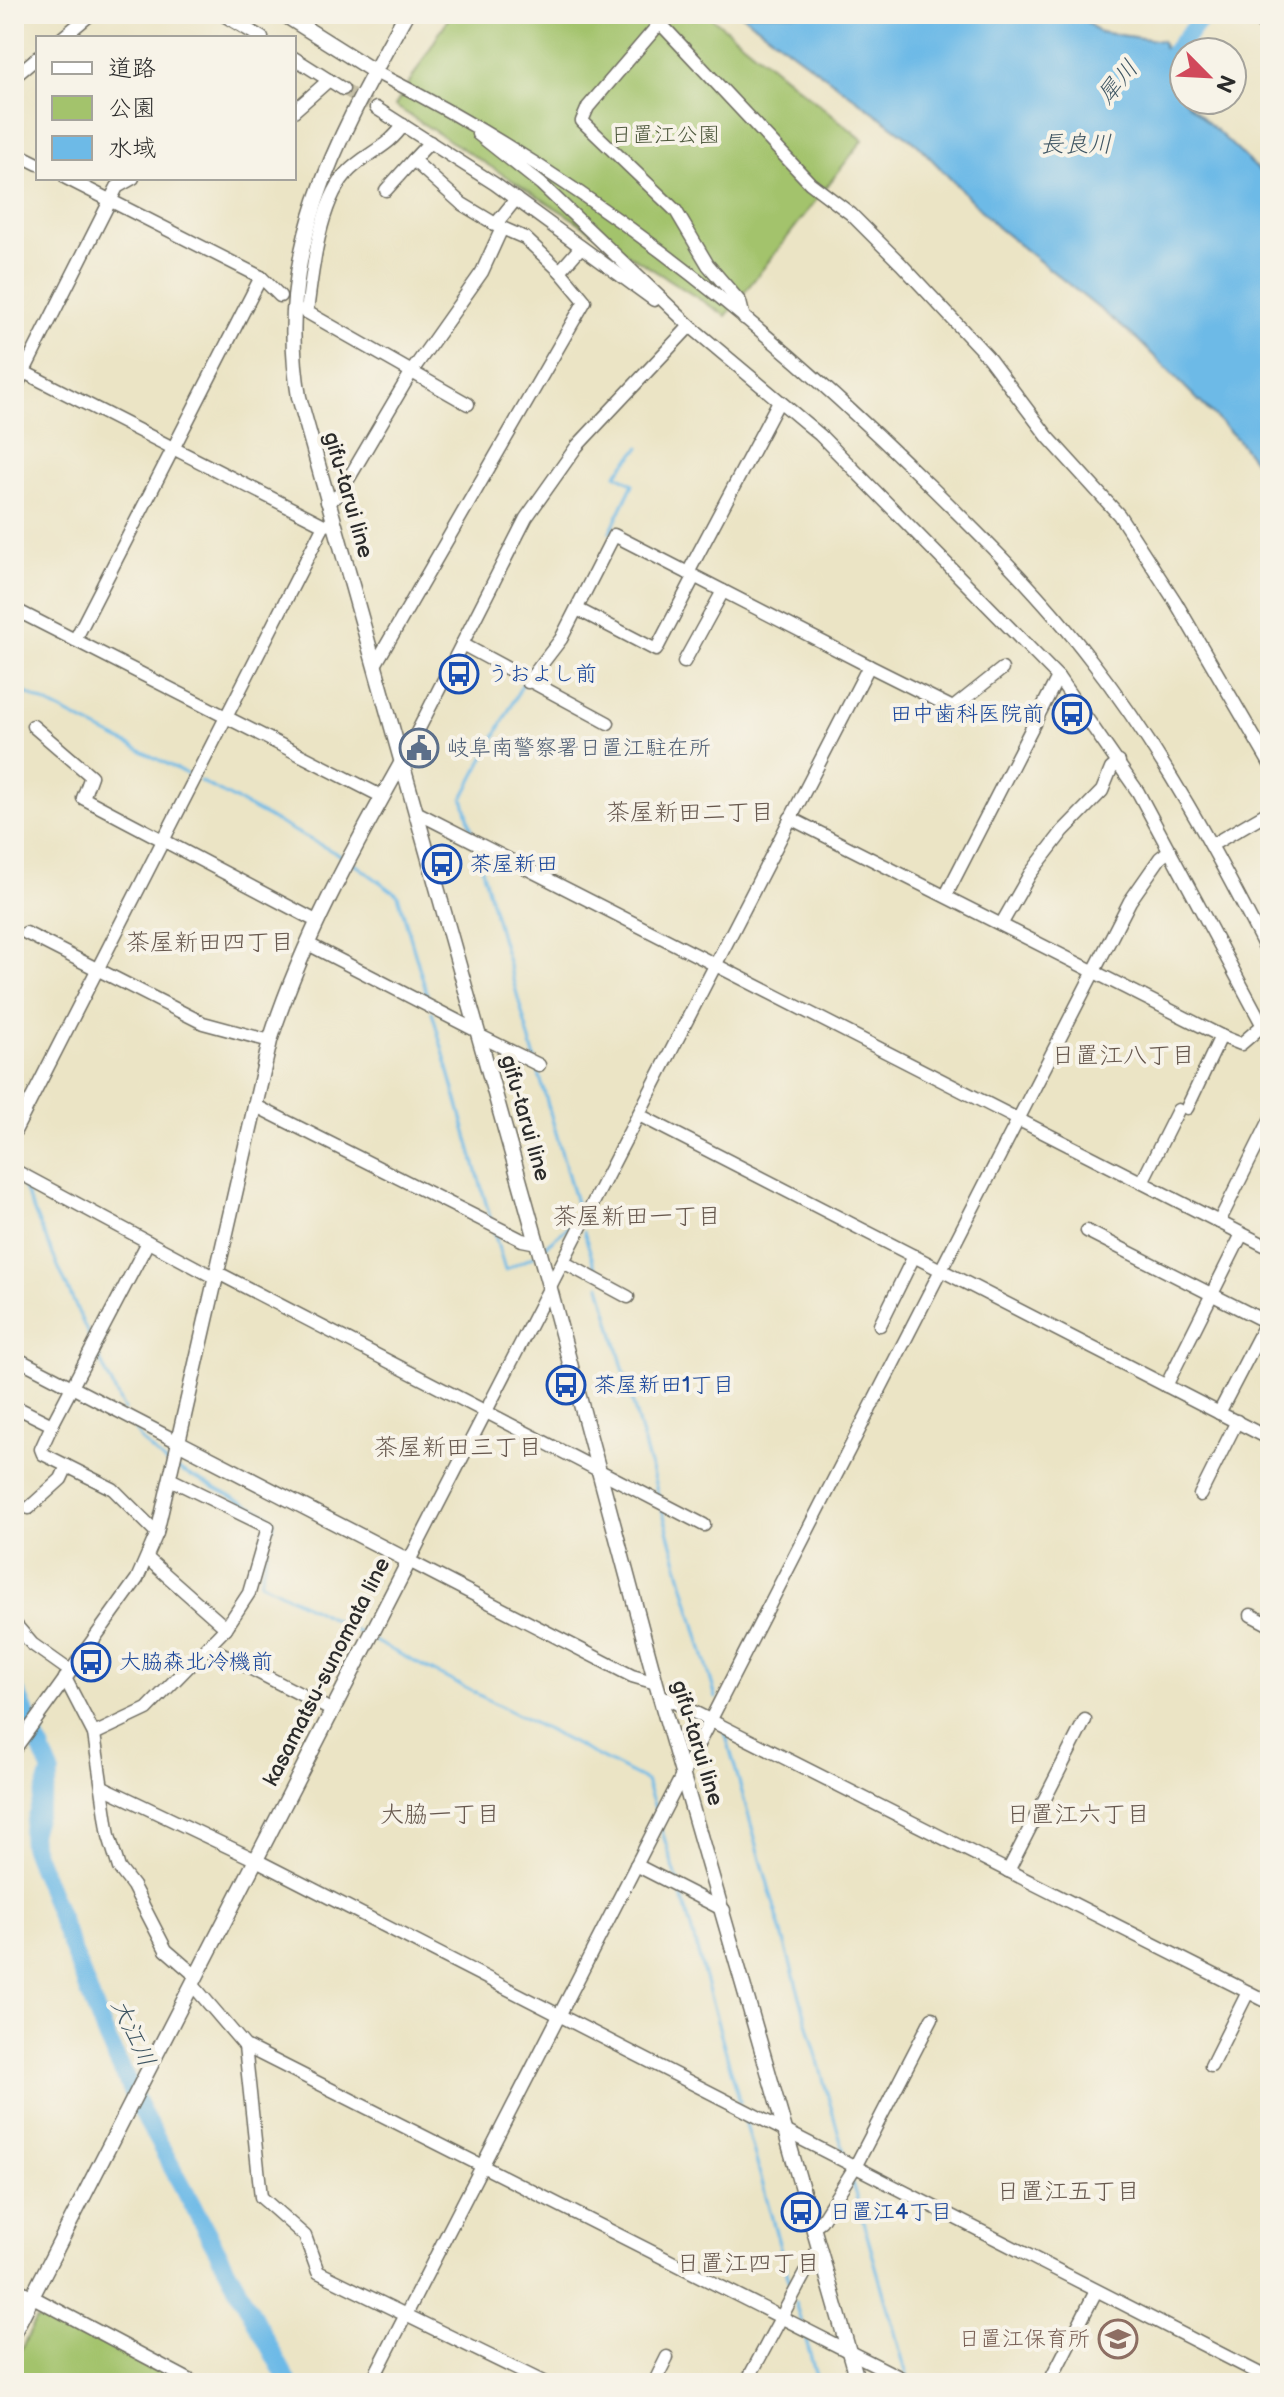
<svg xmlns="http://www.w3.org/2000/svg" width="1284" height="2397" viewBox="0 0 1284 2397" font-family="'Balsamiq Sans','Klee One',sans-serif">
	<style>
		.green { fill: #a3c36c; stroke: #67774c; stroke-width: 2 }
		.water { fill: #6dbae7; stroke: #4c7289; stroke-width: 2 }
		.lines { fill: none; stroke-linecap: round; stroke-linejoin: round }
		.stream { stroke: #6dbae7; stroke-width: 3 }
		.river { stroke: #6dbae7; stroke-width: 18 }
		.minor-tunnel { stroke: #c5bfa6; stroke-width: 12; stroke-dasharray: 12 6; stroke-linecap: butt }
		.minor-casing { stroke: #6e6c61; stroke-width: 15 }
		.major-casing { stroke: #6e6c61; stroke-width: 17 }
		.minor { stroke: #fff; stroke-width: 12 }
		.major { stroke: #fff; stroke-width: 14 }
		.labels { text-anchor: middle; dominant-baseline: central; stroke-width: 8; stroke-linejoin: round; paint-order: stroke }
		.park-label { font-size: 22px; fill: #4f593e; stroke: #f7f3e8 }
		.street-label { font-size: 22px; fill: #2b2b2b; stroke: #f7f3e8 }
		.transit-label { font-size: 22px; fill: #164399; stroke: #f7f3e8; text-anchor: start }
		.service-label { font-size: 22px; fill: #4e5e75; stroke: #f7f3e8; text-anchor: start }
		.education-label { font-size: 22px; fill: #785e54; stroke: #f7f3e8; text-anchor: end }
		.water-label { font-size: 24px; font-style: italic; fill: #3f5663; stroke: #f7f3e8 }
		.neighbourhood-label { font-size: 24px; fill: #67584e; stroke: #f7f3e8 }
	</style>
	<rect width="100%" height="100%" fill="#f7f3e8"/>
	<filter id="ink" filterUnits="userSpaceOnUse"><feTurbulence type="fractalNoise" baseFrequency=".0125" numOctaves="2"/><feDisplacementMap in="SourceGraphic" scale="16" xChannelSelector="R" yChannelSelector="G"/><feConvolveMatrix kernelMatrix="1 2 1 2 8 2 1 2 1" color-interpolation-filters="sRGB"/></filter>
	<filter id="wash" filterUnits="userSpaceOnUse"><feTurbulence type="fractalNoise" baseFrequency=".006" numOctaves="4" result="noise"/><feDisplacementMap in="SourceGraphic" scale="32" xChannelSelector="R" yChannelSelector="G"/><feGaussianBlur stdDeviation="1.8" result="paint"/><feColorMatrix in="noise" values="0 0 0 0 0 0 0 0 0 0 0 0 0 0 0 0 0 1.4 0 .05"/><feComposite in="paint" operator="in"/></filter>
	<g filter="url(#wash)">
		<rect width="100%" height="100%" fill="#ebe4c5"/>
		<g class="green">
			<polygon points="451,14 707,14 863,140 726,316 395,106"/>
			<polygon points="51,2316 171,2377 173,2383 14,2383 14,2363 36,2320"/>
		</g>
		<polygon class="water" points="741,14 1077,14 1099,32 1162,41 1184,100 1270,181 1270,481 1237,439 1137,339 997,227 917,144"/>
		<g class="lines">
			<g class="stream">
				<polyline points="610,532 633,484 616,474 640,447"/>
				<polyline points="14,687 193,777"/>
				<polyline points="200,781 345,858"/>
				<polyline points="473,835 463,798 523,683"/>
				<polyline points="476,847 535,1059"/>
				<polyline points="352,862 398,895 429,1001"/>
				<polyline points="432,1012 491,1221"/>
				<polyline points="538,1070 580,1217"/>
				<polyline points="20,1180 91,1341"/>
				<polyline points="494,1232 505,1270 534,1256"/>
				<polyline points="584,1232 597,1274"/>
				<polyline points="543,1248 580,1217"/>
				<polyline points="600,1285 659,1498"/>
				<polyline points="96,1352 124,1410"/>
				<polyline points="132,1424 141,1440 168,1465"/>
				<polyline points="175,1468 269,1515 274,1522 273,1528"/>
				<polyline points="662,1509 716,1698"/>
				<polyline points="268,1547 260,1582 364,1635"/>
				<polyline points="374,1641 646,1781 657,1814"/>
				<polyline points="725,1732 845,2156"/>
				<polyline points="661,1828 678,1882"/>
				<polyline points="681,1893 740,2102"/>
				<polyline points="743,2113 791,2287"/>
				<polyline points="851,2179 907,2375"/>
				<polyline points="795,2302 801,2322"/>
				<polyline points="804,2333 818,2383"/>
			</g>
			<g class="river">
				<polyline points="1155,74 1201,19"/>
				<polyline points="14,1686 51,1772 31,1833 32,1846 107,2039 143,2114 289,2383"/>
			</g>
		</g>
	</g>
	<g filter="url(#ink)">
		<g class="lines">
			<polyline class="minor-tunnel" points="343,89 376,108"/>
			<g class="minor-casing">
				<g id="minor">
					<polyline points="222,14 262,38"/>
					<polyline points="62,38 91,14"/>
					<polyline points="294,58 343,89"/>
					<path d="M375,72C579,174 758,318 920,476C980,535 1040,593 1091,660C1162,751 1218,855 1270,957"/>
					<polyline points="14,77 38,57"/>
					<polyline points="376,108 495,184 654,300"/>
					<polyline points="294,111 329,80"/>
					<polyline points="478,134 541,184 690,326 820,435 1058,677 1138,792 1270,1039"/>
					<polyline points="430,142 413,160 462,204 502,228"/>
					<polyline points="14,152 38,164"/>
					<polyline points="66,178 261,277 280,296"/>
					<polyline points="386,190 413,160"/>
					<polyline points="495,225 516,199"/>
					<polyline points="303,310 468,404"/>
					<path d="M307,312C312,272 319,205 346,174C363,154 389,148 403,125"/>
					<polyline points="744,318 740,302 708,265 676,211 582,121 588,107 660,23 810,183 851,214 901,264 987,356 1048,437 1119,515 1175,601 1270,764"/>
					<polyline points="14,367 324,525"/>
					<polyline points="14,391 117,187 133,178"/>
					<polyline points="327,502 339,495 412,371 482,272 502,228 525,238 560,271 581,247"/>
					<polyline points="14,609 383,797"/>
					<polyline points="577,609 656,650 694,577"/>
					<polyline points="75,640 261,277"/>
					<polyline points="462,644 608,723"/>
					<polyline points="684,662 723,591"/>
					<polyline points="375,665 585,301 560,271"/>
					<polyline points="869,666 953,708 1002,669"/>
					<polyline points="528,682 561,639 614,535 688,573"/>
					<polyline points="33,726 91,776 83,798 318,922"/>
					<polyline points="402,762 526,518 577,446 690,326"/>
					<polyline points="416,812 1270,1248"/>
					<polyline points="790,818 1221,1036 1241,1044 1263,1025"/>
					<polyline points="1215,843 1270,811"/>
					<polyline points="946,895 1058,677"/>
					<polyline points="1002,923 1030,874 1063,831 1102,791 1111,769 1119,762"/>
					<polyline points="26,933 203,1023 270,1041"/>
					<polyline points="308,944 477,1031"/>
					<polyline points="478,1035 539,1065"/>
					<polyline points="254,1105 522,1240 537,1243"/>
					<polyline points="1187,1108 1221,1036"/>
					<polyline points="639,1115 1270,1439"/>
					<polyline points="14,1133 324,525 333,524"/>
					<polyline points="14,1170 208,1274 224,1276 704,1525"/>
					<polyline points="1142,1182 1178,1110"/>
					<polyline points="1219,1222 1270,1120"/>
					<polyline points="1087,1231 1266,1322"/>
					<polyline points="563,1262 628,1297"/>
					<polyline points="880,1325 914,1256"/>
					<polyline points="14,1357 178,1442 157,1533 137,1579 14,1750"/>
					<polyline points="1166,1386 1242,1234"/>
					<polyline points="14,1406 52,1425 41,1449 43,1454 113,1489 157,1533"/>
					<polyline points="1219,1413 1269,1317"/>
					<polyline points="52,1425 148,1242"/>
					<polyline points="1200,1495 1237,1421"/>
					<polyline points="29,1508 61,1479 67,1466"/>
					<polyline points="147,1558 226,1628"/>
					<polyline points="1251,1615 1270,1625"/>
					<polyline points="14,1623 32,1644 70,1671"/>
					<polyline points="209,1647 333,1711"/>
					<polyline points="65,1678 94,1734 109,1836 119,1868 133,1886 166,1950 196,1976"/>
					<polyline points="656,1683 632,1676 409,1561 869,666 688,573 779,401"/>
					<polyline points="660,1695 1270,2003"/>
					<polyline points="94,1734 147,1709 226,1628 249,1593 268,1527 170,1479"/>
					<polyline points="105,1788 256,1860 1270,2379"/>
					<polyline points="636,1865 724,1910"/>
					<polyline points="1008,1871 1085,1720"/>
					<polyline points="192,1984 245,2046 911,2383"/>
					<polyline points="245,2046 261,2197 305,2236 318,2272 545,2383"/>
					<polyline points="1211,2066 1248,1992"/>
					<polyline points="813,2227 821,2221 855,2167 932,2018"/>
					<polyline points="14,2287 195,2383"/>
					<polyline points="371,2383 1130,901 1160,858 1170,850"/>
					<polyline points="654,2383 667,2357"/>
					<polyline points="746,2383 819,2247"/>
					<polyline points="1049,2383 1096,2291"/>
				</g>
			</g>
			<g class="major-casing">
				<g id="major">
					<polyline points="283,14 375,72"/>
					<path d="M406,14C337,139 274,249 299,397L550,1289L656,1683L858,2383"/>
					<polyline points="1252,14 1270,29"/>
					<path d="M14,2332L409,1561L178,1442L270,1041C301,943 352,851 402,762"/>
				</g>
			</g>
			<use href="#minor" class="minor"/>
			<use href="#major" class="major"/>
		</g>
	</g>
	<defs>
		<g id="bus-ring" transform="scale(2)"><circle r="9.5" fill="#f7f3e8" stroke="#1a4fb4" stroke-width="1.5"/><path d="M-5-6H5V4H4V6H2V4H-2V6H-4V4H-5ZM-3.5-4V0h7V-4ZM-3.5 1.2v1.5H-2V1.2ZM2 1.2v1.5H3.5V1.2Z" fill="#1a4fb4"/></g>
		<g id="civic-ring" transform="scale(2)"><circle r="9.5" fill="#f7f3e8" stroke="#5c6f8a" stroke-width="1.5"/><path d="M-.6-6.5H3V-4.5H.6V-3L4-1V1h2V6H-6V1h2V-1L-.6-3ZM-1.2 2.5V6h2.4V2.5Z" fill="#5c6f8a"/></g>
		<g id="school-ring" transform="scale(2)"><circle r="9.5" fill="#f7f3e8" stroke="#8d6e63" stroke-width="1.5"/><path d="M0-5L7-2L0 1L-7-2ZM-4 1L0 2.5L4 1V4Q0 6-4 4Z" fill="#8d6e63"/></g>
	</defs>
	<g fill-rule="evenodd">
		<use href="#bus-ring" x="459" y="674"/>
		<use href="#bus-ring" x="1072" y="714"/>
		<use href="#civic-ring" x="419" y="748"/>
		<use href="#bus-ring" x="442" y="864"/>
		<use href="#bus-ring" x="566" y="1385"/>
		<use href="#bus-ring" x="91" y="1662"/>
		<use href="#bus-ring" x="801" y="2212"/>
		<use href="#school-ring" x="1118" y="2339"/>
	</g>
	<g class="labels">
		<g class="park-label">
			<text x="665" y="135">日置江公園</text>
		</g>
		<g class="street-label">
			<text transform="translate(348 495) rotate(74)">gifu-tarui line</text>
			<text transform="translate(525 1118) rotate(74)">gifu-tarui line</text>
			<text transform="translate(327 1672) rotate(-63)">kasamatsu-sunomata line</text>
			<text transform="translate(697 1743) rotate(73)">gifu-tarui line</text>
		</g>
		<g class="transit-label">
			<text x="487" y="674">うおよし前</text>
			<text x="1044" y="714" text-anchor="end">田中歯科医院前</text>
			<text x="470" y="864">茶屋新田</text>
			<text x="594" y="1385">茶屋新田1丁目</text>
			<text x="119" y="1662">大脇森北冷機前</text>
			<text x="829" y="2212">日置江4丁目</text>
		</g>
		<g class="service-label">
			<text x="447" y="748">岐阜南警察署日置江駐在所</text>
		</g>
		<g class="education-label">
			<text x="1090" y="2339">日置江保育所</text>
		</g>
		<g class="water-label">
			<text transform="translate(1118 82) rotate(-50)">犀川</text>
			<text x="1076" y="144">長良川</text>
			<text transform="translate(133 2033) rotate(65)">大江川</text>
		</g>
		<g class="neighbourhood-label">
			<text x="690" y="812">茶屋新田二丁目</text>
			<text x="210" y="942">茶屋新田四丁目</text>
			<text x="1123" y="1055">日置江八丁目</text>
			<text x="637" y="1216">茶屋新田一丁目</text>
			<text x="458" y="1447">茶屋新田三丁目</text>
			<text x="440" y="1814">大脇一丁目</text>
			<text x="1078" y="1814">日置江六丁目</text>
			<text x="1068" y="2191">日置江五丁目</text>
			<text x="748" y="2263">日置江四丁目</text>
		</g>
	</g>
	<rect width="1284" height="2397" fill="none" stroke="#f7f3e8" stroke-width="48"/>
	<rect x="36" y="36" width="260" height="144" fill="#f7f3e8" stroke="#a5a39c" stroke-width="2"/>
	<rect x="52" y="62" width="40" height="12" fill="#ffffff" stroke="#a5a39c" stroke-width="2"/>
	<text x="108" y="76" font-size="24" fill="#2b2b2b">道路</text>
	<rect x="52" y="96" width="40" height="24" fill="#a3c36c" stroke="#a5a39c" stroke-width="2"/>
	<text x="108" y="116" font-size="24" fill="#2b2b2b">公園</text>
	<rect x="52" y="136" width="40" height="24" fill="#6dbae7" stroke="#a5a39c" stroke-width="2"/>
	<text x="108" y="156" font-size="24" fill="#2b2b2b">水域</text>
	<g transform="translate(1208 76) rotate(114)"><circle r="38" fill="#f7f3e8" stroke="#a5a39c" stroke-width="2"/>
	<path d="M0-6L14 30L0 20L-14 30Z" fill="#d1495b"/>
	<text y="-12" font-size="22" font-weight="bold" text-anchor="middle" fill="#2b2b2b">N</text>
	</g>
</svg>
